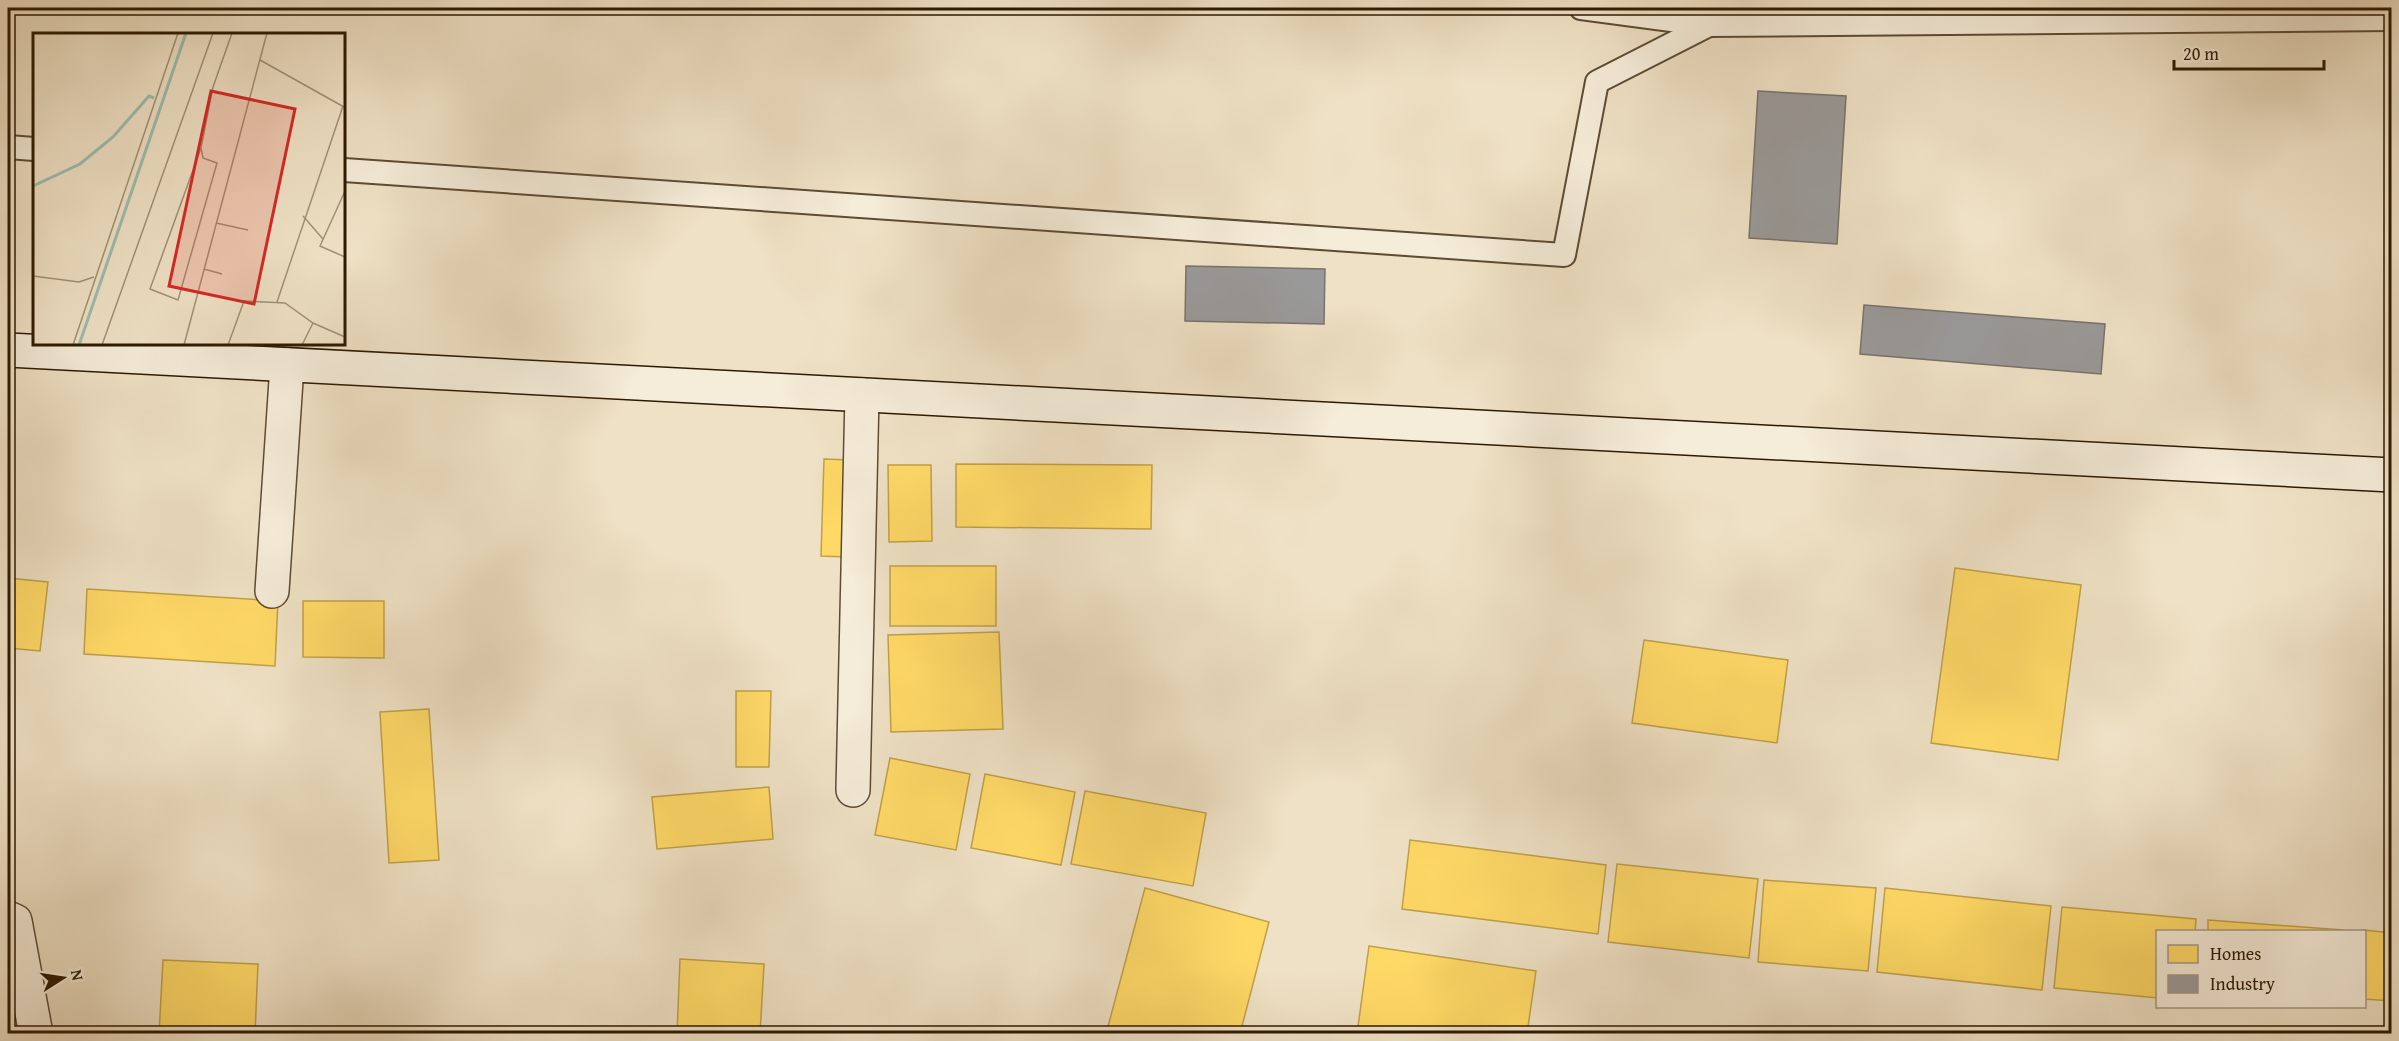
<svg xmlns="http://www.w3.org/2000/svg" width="2399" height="1041" viewBox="0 0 2399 1041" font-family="'Gentium Book Plus',serif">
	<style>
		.homes { fill: #ffd966; stroke: #c0a048; stroke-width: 1.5 }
		.industry { fill: #999; stroke: #78736c; stroke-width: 1.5 }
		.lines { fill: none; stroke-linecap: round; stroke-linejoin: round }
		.lane-casing { stroke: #5d4c33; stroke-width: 26 }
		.street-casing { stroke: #5d4c33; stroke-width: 36 }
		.secondary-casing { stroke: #2c1a02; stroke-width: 36 }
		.lane { stroke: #f5ecd9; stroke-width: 22 }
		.street { stroke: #f5ecd9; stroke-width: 33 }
		.secondary { stroke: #f5ecd9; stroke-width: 33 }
		.inset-river { fill: none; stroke: #9abeb0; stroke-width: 3 }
		.inset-road { fill: none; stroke: #a19177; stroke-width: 1.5 }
		.view { fill: #d62828; fill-opacity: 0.15; stroke: #d62828; stroke-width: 3 }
		.inset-edge { fill: none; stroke: #2c1a02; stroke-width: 3 }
	</style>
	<rect width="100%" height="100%" fill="#efe1c5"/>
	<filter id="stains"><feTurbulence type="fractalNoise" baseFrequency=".00333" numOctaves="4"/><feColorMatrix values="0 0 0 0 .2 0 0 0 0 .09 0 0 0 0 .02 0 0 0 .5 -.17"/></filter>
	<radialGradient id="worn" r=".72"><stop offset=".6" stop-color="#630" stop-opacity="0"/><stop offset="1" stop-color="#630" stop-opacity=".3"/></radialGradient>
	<g class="homes">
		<polygon points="824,459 851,460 848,557 821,556"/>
		<polygon points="956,464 1152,465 1151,529 956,527"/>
		<polygon points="888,465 931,465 932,541 889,542"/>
		<rect x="890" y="566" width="106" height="60"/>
		<polygon points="1955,568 2081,585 2058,760 1931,743"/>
		<polygon points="8,578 48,582 40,651 8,648"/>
		<polygon points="87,589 278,601 275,666 84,654"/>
		<polygon points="303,601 384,601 384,658 303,657"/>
		<polygon points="999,632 1003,729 891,732 888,635"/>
		<polygon points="1644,640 1788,660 1777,743 1632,723"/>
		<polygon points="736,691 771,691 769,767 736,767"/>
		<polygon points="429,709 439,860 389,863 380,712"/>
		<polygon points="890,758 970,774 956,850 875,835"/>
		<polygon points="985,774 1075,792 1061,865 971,848"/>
		<polygon points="769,787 773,839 657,849 652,797"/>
		<polygon points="1085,791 1206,813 1193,886 1071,864"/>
		<polygon points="1410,840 1606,865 1598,934 1402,909"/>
		<polygon points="1617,864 1758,879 1749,958 1608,942"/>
		<polygon points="1764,880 1876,888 1868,971 1758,962"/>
		<polygon points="1145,888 1269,922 1240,1034 1106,1034"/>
		<polygon points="1885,888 2051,906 2042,990 1877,972"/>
		<polygon points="2062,907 2196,919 2195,932 2158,932 2158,998 2054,988"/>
		<polygon points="2208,920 2343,930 2343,932 2208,932"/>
		<polygon points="2364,930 2392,933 2392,1001 2364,999"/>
		<polygon points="1369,946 1536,971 1527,1034 1357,1034"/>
		<polygon points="680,959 764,964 760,1034 677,1034"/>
		<polygon points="163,960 258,964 255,1034 159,1034"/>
	</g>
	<g class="industry">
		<polygon points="1758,91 1846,96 1837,244 1749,238"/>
		<polygon points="1186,266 1325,269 1324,324 1185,321"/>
		<polygon points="1864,305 2105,324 2101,374 1860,354"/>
	</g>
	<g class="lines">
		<g class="lane-casing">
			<g id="lane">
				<polyline points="1581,8 1709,25 2392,19"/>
				<polyline points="8,147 34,149"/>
				<polyline points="344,170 1564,255 1597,82 1709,25"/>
			</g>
		</g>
		<g class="street-casing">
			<g id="street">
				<polyline points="272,591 287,365"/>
				<polyline points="853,790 862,395"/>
				<polyline points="8,918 15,921 36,1034"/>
			</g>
		</g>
		<g class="secondary-casing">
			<polyline id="secondary" points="8,350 2392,475"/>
		</g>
		<use href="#lane" class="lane"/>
		<use href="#street" class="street"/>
		<use href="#secondary" class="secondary"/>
	</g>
	<g transform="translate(33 33)">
		<rect width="312" height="312" fill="#efe1c5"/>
		<path class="inset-river" d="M0,153L47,131L80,104L116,63L121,65M46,312L153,0"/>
		<path class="inset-road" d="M227,27L311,74M168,115L170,125L184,130L145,267L117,256L168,115L180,54L199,0M312,158L287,213L312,224M270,183L290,206M183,190L215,197M171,236L189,241M0,243L46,249L61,244M244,269L310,73M40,312L145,0M69,312L180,0M151,312L234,0M195,312L211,268L252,270L280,290L312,304M269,312L280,290"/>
		<path class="view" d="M178,58L262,76L221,271L136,253Z"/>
		<rect width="312" height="312" class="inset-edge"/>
	</g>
	<rect width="2399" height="1041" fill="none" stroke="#efe1c5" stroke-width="30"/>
	<rect x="9" y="9" width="2381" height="1023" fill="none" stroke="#2c1a02" stroke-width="3"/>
	<rect x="15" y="15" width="2369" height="1011" fill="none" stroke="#2c1a02" stroke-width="1.5"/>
	<rect x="2156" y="930" width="210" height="78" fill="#f5ecd9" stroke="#a59883" stroke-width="1.5"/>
	<rect x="2168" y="945" width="30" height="18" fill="#ffd966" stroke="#a59883" stroke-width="1.5"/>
	<text x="2210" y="960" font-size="18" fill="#2c1a02">Homes</text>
	<rect x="2168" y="975" width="30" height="18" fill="#999999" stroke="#a59883" stroke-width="1.5"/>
	<text x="2210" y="990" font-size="18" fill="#2c1a02">Industry</text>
	<g transform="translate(63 978) rotate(78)" stroke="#f5ecd9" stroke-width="4.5" paint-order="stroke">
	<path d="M0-4.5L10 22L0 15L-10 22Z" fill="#2c1a02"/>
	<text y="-9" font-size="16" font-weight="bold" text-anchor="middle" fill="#2c1a02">N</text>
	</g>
	<path d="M2174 60v9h150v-9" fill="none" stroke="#2c1a02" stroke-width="3"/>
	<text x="2183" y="60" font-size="18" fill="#2c1a02" stroke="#f5ecd9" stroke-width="4.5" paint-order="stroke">20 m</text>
	<rect width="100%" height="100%" filter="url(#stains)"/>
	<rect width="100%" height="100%" fill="url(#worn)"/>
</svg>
